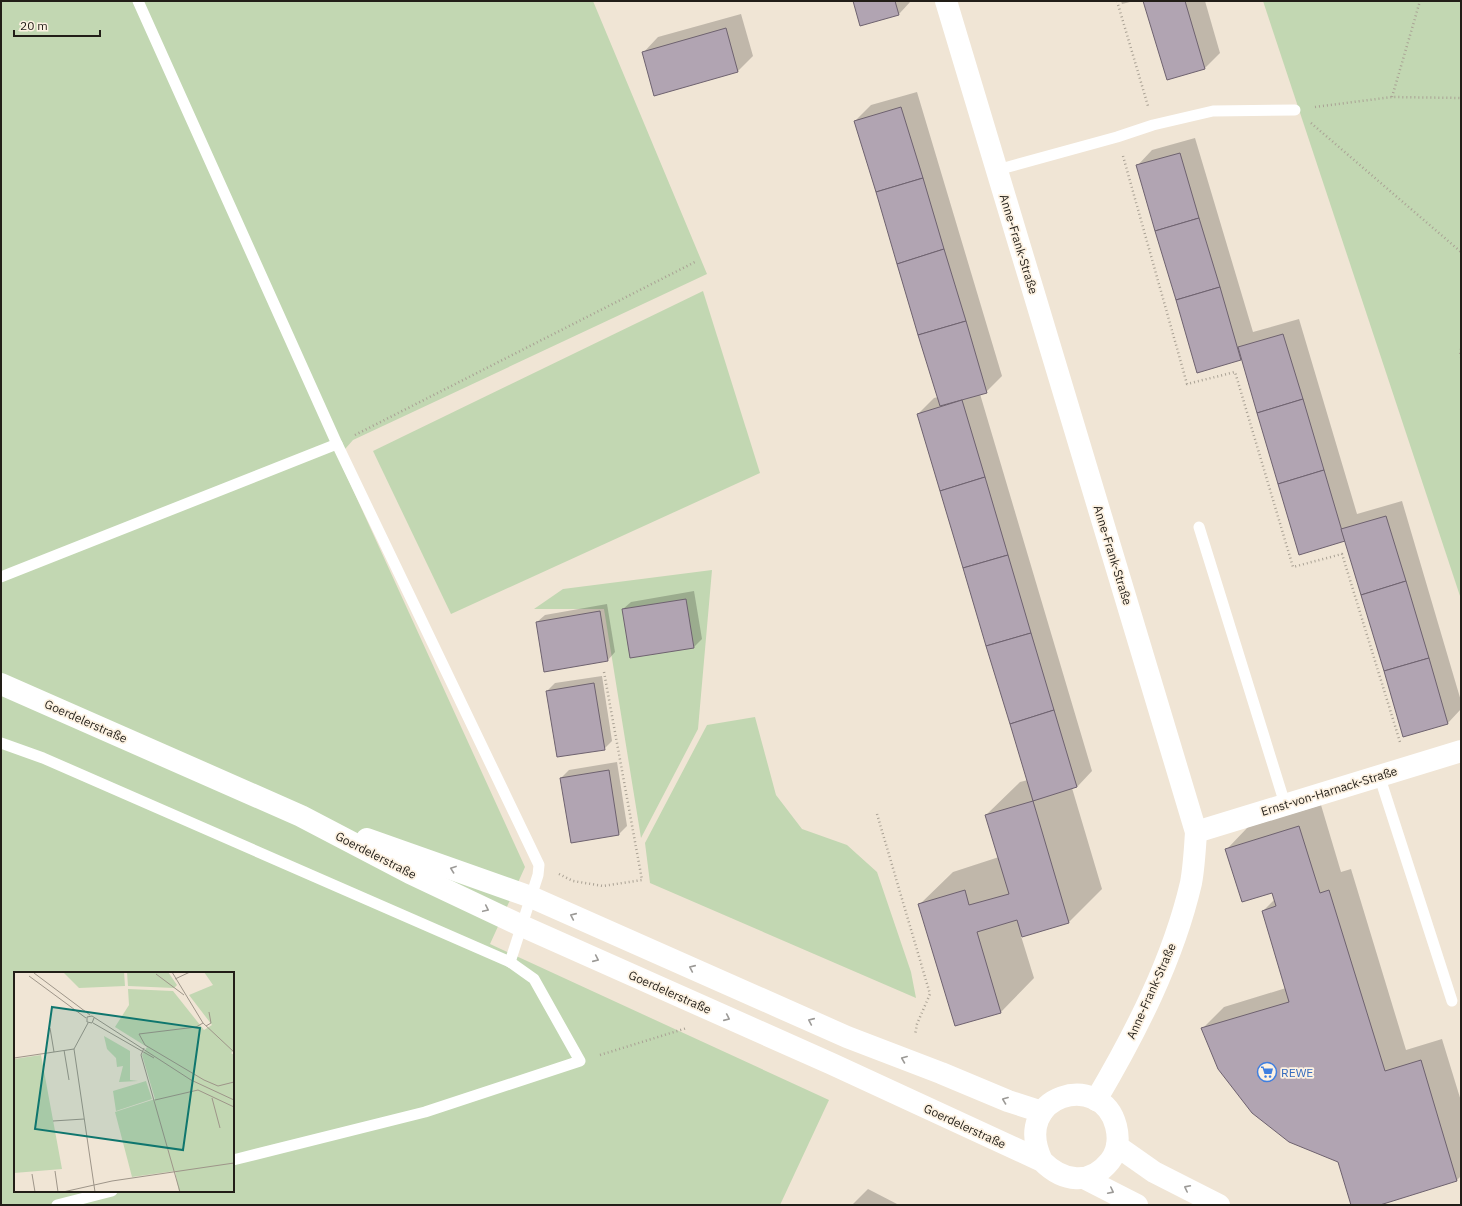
<svg xmlns="http://www.w3.org/2000/svg" width="1462" height="1206" viewBox="0 0 1462 1206" font-family="'IBM Plex Sans',sans-serif">
	<style>
		.green { fill: #c2d7b2; fill-rule: evenodd }
		.shadow { fill: #0003 }
		.building { fill: #b1a4b2; stroke: #6e626f }
		.lines { fill: none; stroke-linecap: round; stroke-linejoin: round }
		.path { stroke: #a9a194; stroke-width: 2.5; stroke-dasharray: 1 3; stroke-linecap: butt }
		.service { stroke: #fff; stroke-width: 11 }
		.minor { stroke: #fff; stroke-width: 22 }
		.oneway { stroke: #9c9a97 }
		.labels { text-anchor: middle; dominant-baseline: central; stroke-width: 3.5; stroke-linejoin: round; paint-order: stroke }
		.street-label { font-size: 12px; fill: #221e18; stroke: #fdf2e2 }
		.shop-label { font-size: 12px; fill: #366cbe; stroke: #fdf2e2; text-anchor: start }
		.inset-road { fill: none; stroke: #9e9589; stroke-width: 1 }
		.view { fill: #0f766e; fill-opacity: 0.15; stroke: #0f766e; stroke-width: 2 }
		.inset-edge { fill: none; stroke: #221e18; stroke-width: 2 }
	</style>
	<rect width="100%" height="100%" fill="#f0e5d5"/>
	<g class="green">
		<path d="M1,1H593L707,274L353,440L338,457L525,867L490,944L829,1100L780,1205H1ZM15,973H233V1191H15Z"/>
		<polygon points="1263,1 1461,1 1461,599"/>
		<polygon points="703,291 760,473 451,614 373,451"/>
		<polygon points="712,570 698,729 641,838 604,609 534,609 563,589"/>
		<polygon points="755,717 776,795 802,829 847,845 877,872 911,972 916,998 650,883 645,843 707,725"/>
	</g>
	<g class="shadow">
		<polygon points="854,1 911,1 899,14"/>
		<polygon points="1121,1 1134,1 1122,4"/>
		<polygon points="1144,1 1205,1 1220,53 1205,68"/>
		<polygon points="741,14 753,56 738,71 643,53 658,37"/>
		<polygon points="917,92 1002,376 986,392 980,394 1092,771 1077,787 1072,788 1102,889 1069,922 1021,936 1034,978 1001,1012 955,1025 919,905 953,872 999,857 986,815 1020,782 1028,780 918,414 934,398 938,397 855,121 871,105"/>
		<polygon points="1195,138 1253,332 1299,319 1357,514 1402,501 1461,701 1461,709 1448,723 1346,540 1242,359 1198,372 1137,166 1152,150"/>
		<polygon points="694,591 702,639 694,647 623,609 631,602"/>
		<polygon points="607,604 615,652 608,660 537,622 545,615"/>
		<polygon points="602,676 612,741 604,749 547,691 555,683"/>
		<polygon points="617,762 627,826 619,834 572,842 561,778 569,770"/>
		<polygon points="1321,805 1341,872 1351,869 1406,1050 1442,1039 1461,1101 1461,1176 1457,1180 1377,1205 1352,1205 1339,1161 1202,1029 1224,1007 1286,988 1263,911 1275,899 1273,892 1227,849 1248,827"/>
		<polygon points="868,1189 899,1205 852,1205"/>
	</g>
	<g class="building">
		<polygon points="853,1 895,1 899,15 860,26"/>
		<polygon points="1143,1 1185,1 1205,69 1167,80"/>
		<polygon points="726,28 738,72 654,96 642,52"/>
		<polygon points="901,107 923,178 876,192 854,121"/>
		<polygon points="1180,153 1199,218 1155,231 1136,165"/>
		<polygon points="923,178 944,249 897,264 876,192"/>
		<polygon points="1199,218 1220,287 1176,300 1155,231"/>
		<polygon points="944,249 966,321 918,335 897,264"/>
		<polygon points="1220,287 1241,360 1197,373 1176,300"/>
		<polygon points="966,321 987,393 940,406 918,335"/>
		<polygon points="1283,334 1303,399 1257,413 1238,347"/>
		<polygon points="1303,399 1324,470 1278,484 1257,413"/>
		<polygon points="962,400 985,477 940,491 917,414"/>
		<polygon points="1324,470 1345,541 1299,555 1278,484"/>
		<polygon points="985,477 1008,555 963,568 940,491"/>
		<polygon points="1386,516 1406,581 1361,595 1341,529"/>
		<polygon points="1008,555 1031,633 986,646 963,568"/>
		<polygon points="1406,581 1429,658 1384,671 1361,595"/>
		<polygon points="686,599 694,648 630,658 622,609"/>
		<polygon points="600,611 608,661 544,672 536,622"/>
		<polygon points="1031,633 1054,710 1010,724 986,646"/>
		<polygon points="1429,658 1448,724 1403,737 1384,671"/>
		<polygon points="594,683 605,750 557,757 546,691"/>
		<polygon points="1054,710 1077,787 1033,801 1010,724"/>
		<polygon points="609,770 619,835 571,843 560,778"/>
		<polygon points="1033,801 1069,923 1022,937 1017,920 977,932 1001,1013 955,1026 918,904 965,890 969,905 1009,894 985,815"/>
		<polygon points="1299,826 1320,893 1329,890 1385,1071 1421,1060 1457,1181 1380,1205 1351,1205 1338,1162 1289,1142 1252,1113 1218,1069 1201,1028 1289,1002 1262,911 1276,906 1272,893 1242,902 1225,849"/>
	</g>
	<g class="lines">
		<g class="path">
			<polyline points="1117,1 1148,106"/>
			<polyline points="1392,97 1420,1"/>
			<polyline points="1315,107 1392,97 1461,98"/>
			<polyline points="1311,123 1461,252"/>
			<polyline points="1123,156 1187,384 1235,372 1293,567 1342,554 1400,742"/>
			<polyline points="1461,349 1460,355 1461,357"/>
			<polyline points="355,435 695,262"/>
			<polyline points="877,814 930,994 917,1024 915,1035"/>
			<polyline points="559,874 573,881 603,886 642,880 604,672"/>
			<polyline points="600,1055 687,1028"/>
		</g>
		<g class="service">
			<polyline points="138,1 337,444 539,865 538,875 510,962"/>
			<polyline points="997,170 1117,137 1153,125 1213,111 1295,110"/>
			<polyline points="1199,527 1285,804"/>
			<polyline points="1,577 337,444"/>
			<polyline points="1,743 43,758 510,962 534,979 580,1061 425,1112 233,1160"/>
			<polyline points="1379,775 1452,1001"/>
			<polyline points="57,1205 112,1191"/>
		</g>
		<g class="minor">
			<path d="M946,1L1196,832C1195,848 1194,867 1191,883C1173,960 1136,1032 1096,1100"/>
			<path d="M1,684L301,816L410,873L522,926L832,1064L1042,1161C1063,1182 1090,1186 1110,1161C1118,1151 1119,1138 1116,1126C1102,1070 1010,1094 1042,1161"/>
			<polyline points="1196,832 1461,751"/>
			<polyline points="367,839 531,897 847,1037 941,1073 1008,1101 1042,1112"/>
			<polyline points="1117,1146 1154,1172 1219,1205"/>
			<polyline points="1084,1178 1137,1205"/>
		</g>
	</g>
	<defs><path id="oneway-chevron" d="M-2-3.5L2.5 0L-2 3.5" fill="none" stroke-width="1.6" stroke-linecap="round" stroke-linejoin="round"/></defs>
	<g class="oneway">
		<use href="#oneway-chevron" transform="translate(453 869) rotate(-160)"/>
		<use href="#oneway-chevron" transform="translate(486 909) rotate(25)"/>
		<use href="#oneway-chevron" transform="translate(573 916) rotate(-156)"/>
		<use href="#oneway-chevron" transform="translate(596 959) rotate(24)"/>
		<use href="#oneway-chevron" transform="translate(692 968) rotate(-156)"/>
		<use href="#oneway-chevron" transform="translate(727 1018) rotate(24)"/>
		<use href="#oneway-chevron" transform="translate(811 1021) rotate(-156)"/>
		<use href="#oneway-chevron" transform="translate(904 1059) rotate(-158)"/>
		<use href="#oneway-chevron" transform="translate(1005 1100) rotate(-159)"/>
		<use href="#oneway-chevron" transform="translate(1187 1188) rotate(-153)"/>
		<use href="#oneway-chevron" transform="translate(1111 1191) rotate(27)"/>
	</g>
	<defs>
		<g id="supermarket-ring" transform="scale(1)"><circle r="9.5" fill="#fdf2e2" stroke="#3f7fe0" stroke-width="1.5"/><path d="M-6-5.5h2.5l.6 2H6L4.5 2H-2.5L-4.4-4H-6ZM-1.5 3.2a1.3 1.3 0 1 0 .1 0ZM3 3.2a1.3 1.3 0 1 0 .1 0Z" fill="#3f7fe0"/></g>
	</defs>
	<g fill-rule="evenodd">
		<use href="#supermarket-ring" x="1267" y="1072"/>
	</g>
	<g class="labels">
		<g class="street-label">
			<text transform="translate(1019 244) rotate(73)">Anne-Frank-Straße</text>
			<text transform="translate(1113 555) rotate(73)">Anne-Frank-Straße</text>
			<text transform="translate(86 721) rotate(24)">Goerdelerstraße</text>
			<text transform="translate(1329 791) rotate(-17)">Ernst-von-Harnack-Straße</text>
			<text transform="translate(376 855) rotate(27)">Goerdelerstraße</text>
			<text transform="translate(1151 991) rotate(-66)">Anne-Frank-Straße</text>
			<text transform="translate(670 992) rotate(24)">Goerdelerstraße</text>
			<text transform="translate(965 1126) rotate(25)">Goerdelerstraße</text>
		</g>
		<g class="shop-label">
			<text x="1281" y="1072">REWE</text>
		</g>
	</g>
	<g transform="translate(14 972)">
		<rect width="220" height="220" fill="#f0e5d5"/>
		<path d="M49,0H110L111,14L65,16ZM113,0H154L163,13L160,16L114,14ZM190,0H220V79L217,81L220,83V220H165L161,199L118,205L101,140L141,127L128,83L133,75L101,55L115,33L114,17L159,19L190,58L198,53L175,23L199,13ZM90,64L116,79V108L124,109L105,110L109,94L103,95L102,86L93,77ZM27,83L48,197L0,201V87ZM132,109L138,127L102,139L99,119Z" fill="#c2d7b2"/>
		<path class="inset-road" d="M158,0L189,51L220,80M20,1L76,43M142,2L170,23M15,4L72,46M161,7L176,0M80,46L78,51L73,50V45L78,44L177,108L220,128M74,51L60,77L81,220M79,51L140,86M189,51L182,55L125,62L131,73L190,108L204,114L220,110M192,54L197,51L195,40M36,56L40,80M130,76L127,83L166,220M50,78L55,108M0,86L60,77M198,126L206,156M141,128L184,118L220,135M39,149L70,147M41,199L44,220M18,202L21,220M49,220L98,209L220,191"/>
		<path class="view" d="M38,35L186,56L169,178L21,157Z"/>
		<rect width="220" height="220" class="inset-edge"/>
	</g>
	<rect width="1462" height="1206" fill="none" stroke="#221e18" stroke-width="4"/>
	<path d="M14 30v6h86v-6" fill="none" stroke="#221e18" stroke-width="2"/>
	<text x="20" y="30" font-size="12" fill="#221e18" stroke="#fdf2e2" stroke-width="3" paint-order="stroke">20 m</text>
</svg>
